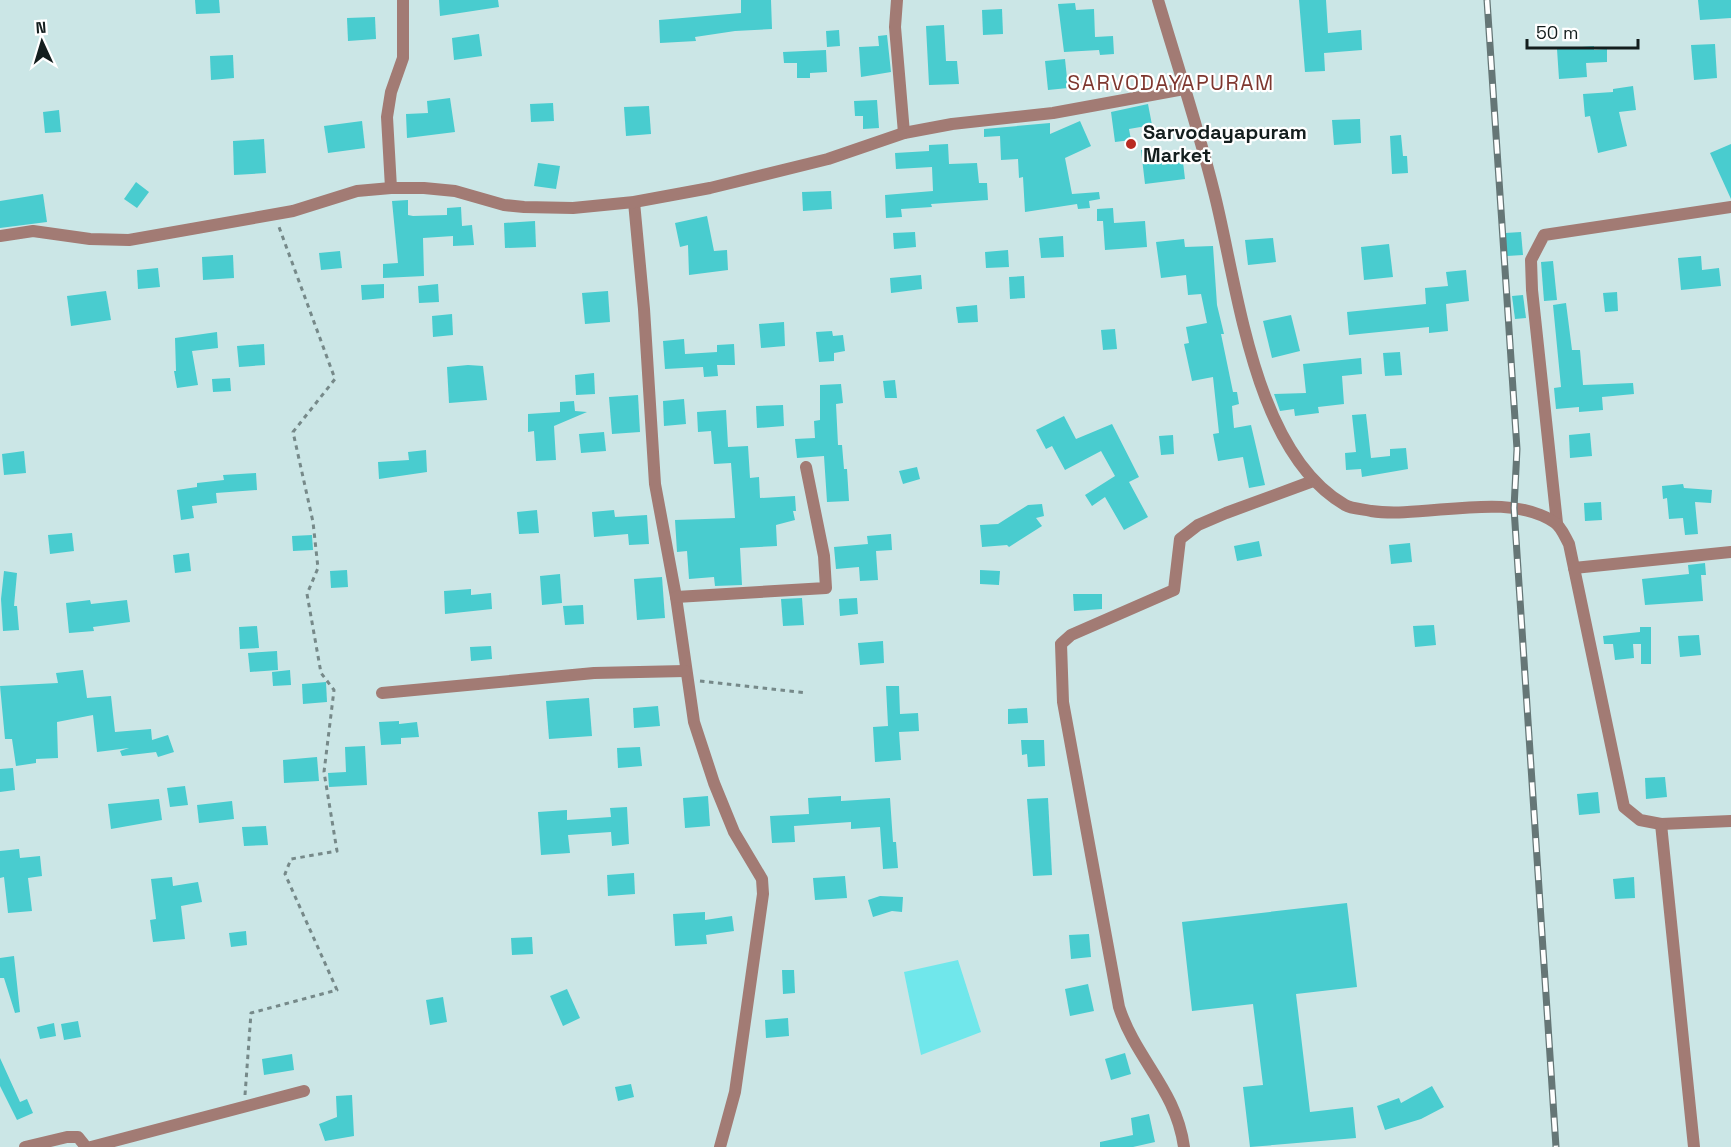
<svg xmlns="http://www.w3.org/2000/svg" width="1731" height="1147" viewBox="0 0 1731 1147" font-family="'Space Grotesk',sans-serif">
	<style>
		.green { fill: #70e7eb }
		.building { fill: #49cccf }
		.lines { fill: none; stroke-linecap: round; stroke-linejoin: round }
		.path { stroke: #768989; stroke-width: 3; stroke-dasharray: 4.5 4.5; stroke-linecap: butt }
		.minor { stroke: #a27b74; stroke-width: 12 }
		.tertiary { stroke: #a27b74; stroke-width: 12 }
		.rail-casing { stroke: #657676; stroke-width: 7 }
		.rail { stroke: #fff; stroke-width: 4.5; stroke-dasharray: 14; stroke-linecap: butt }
		.poi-dot { fill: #b92b21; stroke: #fff; stroke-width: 2 }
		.labels { text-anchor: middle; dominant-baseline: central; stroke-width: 4.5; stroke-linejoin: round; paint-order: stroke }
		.poi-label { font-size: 20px; font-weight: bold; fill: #141e1e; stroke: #fff; text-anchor: start }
		.neighbourhood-label { font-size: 21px; letter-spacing: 1.5px; fill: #7e372f; stroke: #fff }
	</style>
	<rect width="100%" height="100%" fill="#cbe6e6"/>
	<polygon class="green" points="958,960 981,1032 921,1055 904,972"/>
	<g class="building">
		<polygon points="195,0 219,0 220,13 196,14"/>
		<polygon points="439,0 498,0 499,7 440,16"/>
		<polygon points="741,0 771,0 772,29 735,31 695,37 696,41 660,43 659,20 741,13"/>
		<polygon points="1299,0 1326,0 1328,33 1361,30 1362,50 1324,53 1325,71 1305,72"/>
		<polygon points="1698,0 1731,0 1731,18 1700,20"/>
		<polygon points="1075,3 1076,10 1094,9 1095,37 1113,36 1114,54 1100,55 1099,50 1064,52 1058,4"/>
		<polygon points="1002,9 1003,34 983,35 982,10"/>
		<polygon points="375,17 376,39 348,41 347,18"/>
		<polygon points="944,25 946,61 957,61 959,84 929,85 926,26"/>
		<polygon points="839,30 840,46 827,47 826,31"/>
		<polygon points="479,34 482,56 454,60 452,38"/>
		<polygon points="887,35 891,72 861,77 859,47 879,46 878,36"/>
		<polygon points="1715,44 1717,78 1694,80 1691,45"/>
		<polygon points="1594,46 1594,50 1607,49 1607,62 1586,63 1587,77 1559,79 1557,49"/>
		<polygon points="826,50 827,72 810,73 810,78 797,78 797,63 784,63 783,52"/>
		<polygon points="233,55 234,78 211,80 210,56"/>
		<polygon points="1065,59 1068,88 1048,90 1045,61"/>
		<polygon points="1633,86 1636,110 1619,112 1627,146 1598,153 1590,116 1585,117 1583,94 1613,92 1613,89"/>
		<polygon points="450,98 455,132 407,138 406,114 428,113 427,101"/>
		<polygon points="877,100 879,128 863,129 863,116 855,116 854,101"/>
		<polygon points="553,103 554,121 531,122 530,104"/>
		<polygon points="1148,104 1152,125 1129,129 1131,140 1115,142 1111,112"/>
		<polygon points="649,106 651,134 626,136 624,107"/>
		<polygon points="59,110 61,132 45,133 43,112"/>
		<polygon points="1360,119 1361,143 1334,145 1332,120"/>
		<polygon points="362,121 365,148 328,153 324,126"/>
		<polygon points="1080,121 1091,146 1065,158 1072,194 1099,192 1100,199 1089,201 1090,208 1078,209 1077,204 1025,212 1023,177 1019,178 1018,159 1001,160 1000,136 984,137 984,129 1050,123 1050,134"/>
		<polygon points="1401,135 1403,156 1407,156 1408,173 1392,174 1390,136"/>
		<polygon points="264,139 266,173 234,175 233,141"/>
		<polygon points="948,144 949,164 977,163 979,183 987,183 988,200 931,204 932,207 901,209 902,217 886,218 885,195 933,191 932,167 896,169 895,153 929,151 929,145"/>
		<polygon points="1731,144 1731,199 1710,153"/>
		<polygon points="1160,148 1162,165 1183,162 1185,179 1145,184 1141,150"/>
		<polygon points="538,163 560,166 556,189 534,186"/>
		<polygon points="136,182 149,192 137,208 124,199"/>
		<polygon points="831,191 832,209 803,211 802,192"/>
		<polygon points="43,194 47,222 0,228 0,201"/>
		<polygon points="408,200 408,215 413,216 447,215 447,208 461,207 462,226 472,225 474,245 453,246 453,236 423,238 424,276 383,278 383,264 398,263 392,201"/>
		<polygon points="1113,208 1114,223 1145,221 1147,247 1105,250 1103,221 1097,221 1097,209"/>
		<polygon points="707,216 714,251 727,250 728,270 689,275 688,245 680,247 675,223"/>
		<polygon points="535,221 536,247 505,248 504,223"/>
		<polygon points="915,232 916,247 894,249 893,233"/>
		<polygon points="1521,232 1523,255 1507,256 1505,233"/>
		<polygon points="1063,236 1064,257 1041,258 1039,238"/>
		<polygon points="1273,238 1276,262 1248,265 1245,240"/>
		<polygon points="1184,239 1185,247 1213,246 1217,305 1224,334 1221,334 1233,392 1237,392 1239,404 1232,406 1234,428 1251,425 1265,485 1249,488 1243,457 1218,461 1213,434 1219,433 1213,377 1192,381 1184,344 1189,343 1186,327 1207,323 1201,294 1188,295 1186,275 1161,278 1156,242"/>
		<polygon points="1389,244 1393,277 1364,280 1361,247"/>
		<polygon points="1008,250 1009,267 986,268 985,252"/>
		<polygon points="340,251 342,268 321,270 319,253"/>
		<polygon points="233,255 234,278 203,280 202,257"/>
		<polygon points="1701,256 1702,270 1719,268 1721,286 1681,290 1678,258"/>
		<polygon points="1553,261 1557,300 1544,301 1541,262"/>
		<polygon points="158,268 160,287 138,289 137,270"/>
		<polygon points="1466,270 1469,301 1446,304 1448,331 1429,333 1429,327 1349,335 1347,312 1426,304 1425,288 1448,286 1446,272"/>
		<polygon points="921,275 922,289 891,293 890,278"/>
		<polygon points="1024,276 1025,298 1010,299 1009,277"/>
		<polygon points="384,284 384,298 362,300 361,285"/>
		<polygon points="438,284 439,302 419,303 418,286"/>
		<polygon points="106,291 111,320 71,326 67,296"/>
		<polygon points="608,291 610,322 585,324 582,293"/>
		<polygon points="1617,292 1618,311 1605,312 1603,293"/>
		<polygon points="1523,295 1526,318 1515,319 1512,296"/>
		<polygon points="1566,303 1572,350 1580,350 1583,385 1633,383 1634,394 1602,397 1603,410 1579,412 1579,407 1556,409 1554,388 1561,387 1553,305"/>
		<polygon points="977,305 978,322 958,323 956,307"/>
		<polygon points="452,314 453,335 433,337 432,316"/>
		<polygon points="1291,315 1300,351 1272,358 1263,321"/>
		<polygon points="784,322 785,346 761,348 759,324"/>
		<polygon points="1115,329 1117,349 1103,350 1101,330"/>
		<polygon points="832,331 833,336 843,335 845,351 834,353 834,361 819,362 816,332"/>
		<polygon points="217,332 218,348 192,351 198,385 177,388 174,371 176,371 175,338"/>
		<polygon points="684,339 685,354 717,352 717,345 734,344 735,365 717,365 718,376 704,377 703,367 665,369 663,341"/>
		<polygon points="264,344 265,365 239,367 237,346"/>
		<polygon points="1400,352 1402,375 1385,376 1383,353"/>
		<polygon points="1361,358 1362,374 1342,376 1344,404 1318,407 1319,413 1295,416 1294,409 1280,411 1274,394 1306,393 1303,364"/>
		<polygon points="468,365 483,366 487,400 449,403 447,367"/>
		<polygon points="594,373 595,394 576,395 575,375"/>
		<polygon points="230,378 231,391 213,392 212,379"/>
		<polygon points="895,380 897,398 885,398 883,381"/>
		<polygon points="841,384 843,403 836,404 838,445 842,445 844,469 847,469 849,501 827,502 824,456 797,458 795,439 815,438 814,421 820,420 820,385"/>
		<polygon points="638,395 640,432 612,434 609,397"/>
		<polygon points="684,399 686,424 664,426 663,401"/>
		<polygon points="574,401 575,411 587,412 554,426 556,460 536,461 534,431 528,432 528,414 560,412 560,402"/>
		<polygon points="783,405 784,426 757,428 756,406"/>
		<polygon points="726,410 728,447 748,446 750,478 759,477 760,498 795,496 796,511 793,511 795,520 776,525 777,546 740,548 742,585 715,586 714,577 689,579 687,551 677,552 675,520 735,518 731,463 714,464 711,431 698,432 697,412"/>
		<polygon points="1366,414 1371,458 1390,456 1390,449 1406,448 1408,469 1362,477 1361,469 1346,470 1345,453 1356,452 1352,415"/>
		<polygon points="1064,416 1076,439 1112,424 1139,477 1129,482 1148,517 1124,530 1105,497 1092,506 1085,495 1115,476 1101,451 1065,470 1052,446 1046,449 1036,430"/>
		<polygon points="604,432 606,451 581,453 579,434"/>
		<polygon points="1590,433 1592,456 1570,458 1569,435"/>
		<polygon points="1173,435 1174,454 1161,455 1159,436"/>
		<polygon points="426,450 427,472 379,479 378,462 409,460 408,452"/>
		<polygon points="24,451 26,473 4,475 2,454"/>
		<polygon points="917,467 920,479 903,484 899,471"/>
		<polygon points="256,473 257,490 216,493 217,503 192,506 194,518 181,520 177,490 197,487 197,483 224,480 223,475"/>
		<polygon points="1683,484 1684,488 1712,490 1711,503 1695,502 1698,534 1685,535 1683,518 1669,519 1667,498 1663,499 1662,486"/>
		<polygon points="1601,502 1602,520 1585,521 1584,503"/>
		<polygon points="1042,504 1044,516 1036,518 1042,526 1009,547 1007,545 982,547 980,525 998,524 1028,505"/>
		<polygon points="537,510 539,533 519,534 517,512"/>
		<polygon points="614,510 615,517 647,515 649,544 629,545 628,534 594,537 592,512"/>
		<polygon points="72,533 74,551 50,554 48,535"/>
		<polygon points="891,534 892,550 876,551 878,580 860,581 859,567 836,569 834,547 868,544 867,536"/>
		<polygon points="312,535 313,550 293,551 292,536"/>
		<polygon points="1259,541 1262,556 1237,561 1234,546"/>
		<polygon points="1410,543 1412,562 1391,564 1389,545"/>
		<polygon points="189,553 191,571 175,573 173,555"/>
		<polygon points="1705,563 1706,575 1701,575 1703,601 1645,605 1642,579 1689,574 1688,565"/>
		<polygon points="347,570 348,587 331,588 330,571"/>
		<polygon points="980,570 1000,571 999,585 980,584"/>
		<polygon points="4,571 17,573 14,606 17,606 19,630 3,631 1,599"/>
		<polygon points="560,574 562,603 542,605 540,576"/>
		<polygon points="662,577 665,618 637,620 634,579"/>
		<polygon points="471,589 471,595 491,593 492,609 445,614 444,591"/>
		<polygon points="1073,594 1102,594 1102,609 1074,611"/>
		<polygon points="802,598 804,625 783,626 781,599"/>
		<polygon points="857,598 858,614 840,616 839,599"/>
		<polygon points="90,600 91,604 127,600 130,622 93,627 94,631 69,633 66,603"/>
		<polygon points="583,605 584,624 565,625 563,606"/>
		<polygon points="1434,625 1436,645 1415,647 1413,626"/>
		<polygon points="257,626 259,648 240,649 239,627"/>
		<polygon points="1640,627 1651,627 1651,664 1641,664 1641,644 1633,644 1634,658 1615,660 1613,644 1604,644 1603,636 1640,632"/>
		<polygon points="1699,635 1701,655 1680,657 1678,636"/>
		<polygon points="883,641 884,663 860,665 858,643"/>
		<polygon points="491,646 492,659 471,661 470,647"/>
		<polygon points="277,651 278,670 250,672 248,653"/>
		<polygon points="83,670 87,698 111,696 115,732 151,729 152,740 168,735 174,752 158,757 156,752 122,756 120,751 129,748 97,752 93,715 57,722 58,758 36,759 36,763 16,766 12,739 5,739 0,686 58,683 56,673"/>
		<polygon points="290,670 291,685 273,686 272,672"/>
		<polygon points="326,682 327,702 303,704 302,684"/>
		<polygon points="886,686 899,686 900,714 918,713 919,731 899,732 901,760 875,762 873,727 888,726"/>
		<polygon points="589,698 592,736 549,739 546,701"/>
		<polygon points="658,706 660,726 634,728 633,708"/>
		<polygon points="1027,708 1028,723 1008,724 1008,709"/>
		<polygon points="399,721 399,724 417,722 419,737 401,738 401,744 381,745 379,722"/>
		<polygon points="1021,740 1044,740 1045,766 1028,767 1027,754 1022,755"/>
		<polygon points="365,746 367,785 329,787 328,773 346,772 345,747"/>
		<polygon points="640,747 642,766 618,768 617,748"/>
		<polygon points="317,757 319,781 284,783 283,760"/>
		<polygon points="13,768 15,790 0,792 0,769"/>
		<polygon points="1665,777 1667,797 1646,799 1645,778"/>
		<polygon points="185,786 188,805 170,807 167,788"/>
		<polygon points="1598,792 1600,813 1579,815 1577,794"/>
		<polygon points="708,796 710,826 685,828 683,798"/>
		<polygon points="841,796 841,801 890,798 893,842 896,842 898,868 883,869 880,827 851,829 851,822 794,826 795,842 772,843 770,816 809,814 808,798"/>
		<polygon points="1048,798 1052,875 1033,876 1027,799"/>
		<polygon points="159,799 162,820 111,829 108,804"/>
		<polygon points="232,801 234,819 199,823 197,805"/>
		<polygon points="627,807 629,844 612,846 611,832 568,835 570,853 541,855 538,812 567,810 567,820 611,817 610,808"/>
		<polygon points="266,826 268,845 244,846 242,827"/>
		<polygon points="19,849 20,858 40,856 42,876 28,878 32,911 8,913 4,877 0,878 0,851"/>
		<polygon points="634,873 635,894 608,896 607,875"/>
		<polygon points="845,876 847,898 815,900 813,878"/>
		<polygon points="172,877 173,886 198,882 202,902 181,906 185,939 153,942 150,920 156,919 151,879"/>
		<polygon points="1634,877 1635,898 1615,899 1613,879"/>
		<polygon points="880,896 903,897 902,912 892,911 873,917 868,900"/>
		<polygon points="1347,903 1357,987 1296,994 1310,1112 1353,1107 1356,1138 1250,1147 1243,1087 1263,1085 1253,1004 1192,1011 1182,922"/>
		<polygon points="705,912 705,920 732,916 734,931 706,935 707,944 675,946 673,914"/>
		<polygon points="246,931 247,945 231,947 229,933"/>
		<polygon points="1089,934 1091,957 1071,959 1069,935"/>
		<polygon points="532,937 533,954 512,955 511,938"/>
		<polygon points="14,956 20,1012 15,1013 4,978 0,978 0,958"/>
		<polygon points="782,970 794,970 795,993 783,994"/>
		<polygon points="1088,984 1094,1011 1070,1016 1065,989"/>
		<polygon points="567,989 580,1018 563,1026 550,996"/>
		<polygon points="443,997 447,1022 430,1025 426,1000"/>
		<polygon points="788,1018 789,1036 766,1038 765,1020"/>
		<polygon points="78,1021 81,1037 64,1040 61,1024"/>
		<polygon points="54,1023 56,1036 40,1039 37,1027"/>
		<polygon points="1125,1053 1131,1074 1111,1080 1105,1059"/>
		<polygon points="292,1054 294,1070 264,1075 262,1059"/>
		<polygon points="0,1058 20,1102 27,1099 33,1113 17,1120 0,1086"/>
		<polygon points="631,1084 634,1097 618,1101 615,1087"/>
		<polygon points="1432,1086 1444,1107 1421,1119 1385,1130 1377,1106 1399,1098 1401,1103"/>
		<polygon points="352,1095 354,1136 325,1141 319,1124 337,1117 336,1096"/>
		<polygon points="1149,1114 1155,1142 1133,1147 1100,1147 1100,1142 1133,1135 1131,1118"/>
	</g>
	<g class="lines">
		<g class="path">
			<polyline points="700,681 807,693"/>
			<polyline points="245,1095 251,1013 337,990 285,874 291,859 337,851 324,772 334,690 321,673 307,594 318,568 313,522 293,432 335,379 279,227"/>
		</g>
		<g class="minor">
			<polyline points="897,0 895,27 904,133"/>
			<polyline points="391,188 387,117 391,92 403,58 403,0"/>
			<polyline points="634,202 644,309 655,484 676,597 694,722 714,783 734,832 762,879 763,894 735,1092 720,1147"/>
			<polyline points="1557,523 1532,290 1531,260 1544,235 1731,207"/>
			<polyline points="1574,568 1731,552"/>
			<polyline points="676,597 826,588 824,556 806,467"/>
			<polyline points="382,693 594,673 685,671"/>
			<polyline points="25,1147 67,1137 78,1137 86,1147"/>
			<polyline points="91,1147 304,1091"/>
			<path d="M1184,1147C1176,1089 1136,1060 1119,1007L1063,702L1061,644L1071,635L1174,590L1180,539L1198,525L1226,513L1313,481"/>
		</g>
		<g class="tertiary">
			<path d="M1158,0C1177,64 1198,127 1214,192C1238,286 1253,452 1345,505C1352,509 1363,509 1371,511C1426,519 1506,490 1554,522C1561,526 1565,537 1569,544L1624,807L1640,820L1661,824L1731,821"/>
			<polyline points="0,236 33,231 90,239 129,240 293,211 357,191 391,188 424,188 455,191 504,205 524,207 573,208 634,202 710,188 828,159 904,133 952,124 1053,113 1184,89"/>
			<polyline points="1661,824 1694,1147"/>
		</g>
		<g class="rail-casing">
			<polyline id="rail" points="1487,0 1517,449 1514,508 1556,1147"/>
		</g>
		<use href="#rail" class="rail"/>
	</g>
	<circle class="poi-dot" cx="1131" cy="144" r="6"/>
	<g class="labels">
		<g class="poi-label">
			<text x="1143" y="132">Sarvodayapuram<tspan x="1143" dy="23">Market</tspan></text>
		</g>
		<g class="neighbourhood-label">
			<text x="1171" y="82">SARVODAYAPURAM</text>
		</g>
	</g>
	<g transform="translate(42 42) rotate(356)" stroke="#ffffff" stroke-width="4.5" paint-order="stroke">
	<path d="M0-4.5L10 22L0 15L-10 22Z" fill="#141e1e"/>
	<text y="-9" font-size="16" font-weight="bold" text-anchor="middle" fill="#141e1e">N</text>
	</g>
	<path d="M1527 39v9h111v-9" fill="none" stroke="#141e1e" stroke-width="3"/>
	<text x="1536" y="39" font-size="18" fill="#141e1e" stroke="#ffffff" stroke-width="4.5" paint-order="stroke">50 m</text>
</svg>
